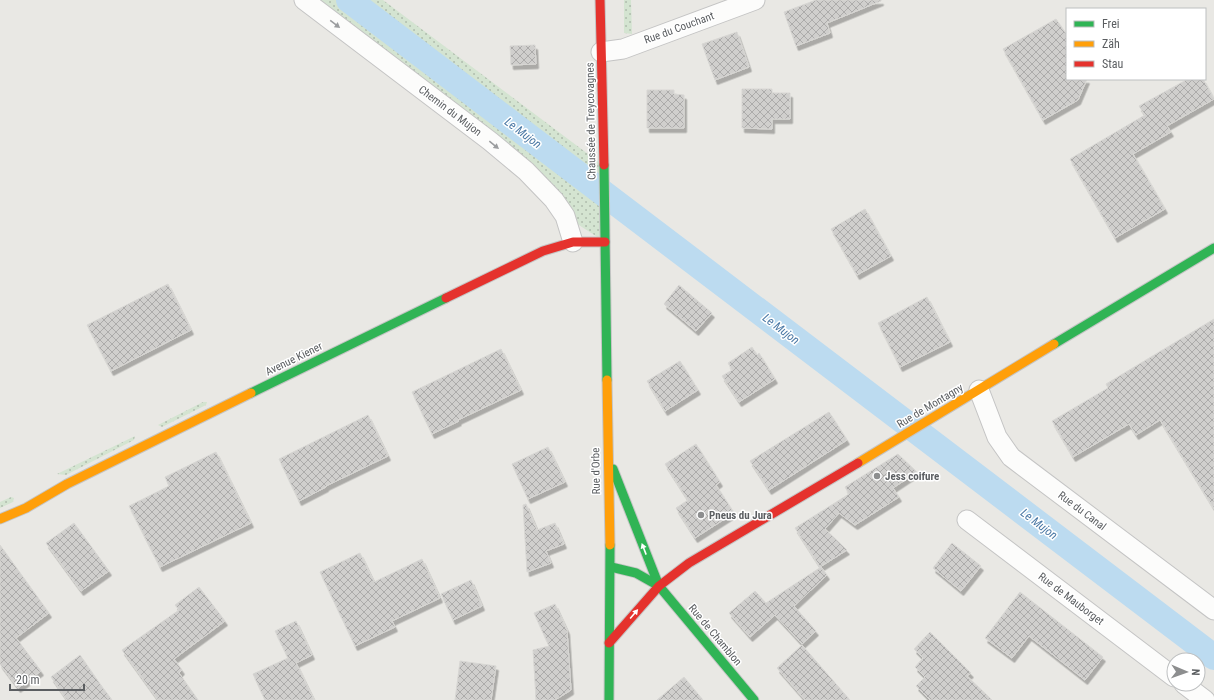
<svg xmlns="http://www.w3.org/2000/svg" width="1214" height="700" viewBox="0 0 1214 700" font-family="'Roboto Condensed',sans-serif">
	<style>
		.grass { fill: url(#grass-dots) }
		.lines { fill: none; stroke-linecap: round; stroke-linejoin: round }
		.canal { stroke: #bcdbf0; stroke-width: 26 }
		.building { fill: url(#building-cross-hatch); stroke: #d8d7d4; filter: url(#shadow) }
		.street-casing { stroke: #c4c4c4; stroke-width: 21 }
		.fast-casing { stroke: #c5c5c5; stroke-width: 11 }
		.slow-casing { stroke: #c5c5c5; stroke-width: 11 }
		.jam-casing { stroke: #c5c5c5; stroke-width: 11 }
		.street { stroke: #fcfcfb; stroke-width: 19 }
		.fast { stroke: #30b455; stroke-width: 9 }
		.slow { stroke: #ff9f0a; stroke-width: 9 }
		.jam { stroke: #e5322d; stroke-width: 9 }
		.oneway { fill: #9b9d9f }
		.oneway2 { fill: #fff }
		.poi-dot { fill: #8d8e8f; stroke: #fff; stroke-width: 1.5 }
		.labels { text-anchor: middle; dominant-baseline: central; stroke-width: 3; stroke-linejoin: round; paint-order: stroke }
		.street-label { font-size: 11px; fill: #5b5e61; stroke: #fff }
		.poi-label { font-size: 11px; font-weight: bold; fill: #5b5e61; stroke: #fff; text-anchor: start }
		.water-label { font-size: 12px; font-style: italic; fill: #4977a4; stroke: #fff }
	</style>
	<defs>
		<pattern id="grass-dots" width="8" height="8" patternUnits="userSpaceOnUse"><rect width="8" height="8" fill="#d4e4d1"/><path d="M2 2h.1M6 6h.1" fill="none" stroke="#afbcad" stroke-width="1.8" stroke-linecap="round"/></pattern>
		<pattern id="building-cross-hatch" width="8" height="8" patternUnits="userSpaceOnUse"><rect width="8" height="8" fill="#d0cfcd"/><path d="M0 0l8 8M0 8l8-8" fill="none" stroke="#acabaa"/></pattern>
		<filter id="shadow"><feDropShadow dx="2.5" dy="4.5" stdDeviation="0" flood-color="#0004"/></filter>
	</defs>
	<rect width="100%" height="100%" fill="#e9e8e4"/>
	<g class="grass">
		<polygon points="304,0 383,0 604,166 605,242 565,216 554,200"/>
		<polygon points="624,0 631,0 632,34 624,33"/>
		<polygon points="203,402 207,402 206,405 162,427 158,425"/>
		<polygon points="135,436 134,440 66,475 57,474"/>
		<polygon points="11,497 14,498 13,502 0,508 0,502"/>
	</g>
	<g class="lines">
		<polyline class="canal" points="349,0 1214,657"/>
	</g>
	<g class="building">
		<polygon points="816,0 881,0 881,1 827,23 830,33 796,46 784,12"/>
		<polygon points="1056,19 1067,35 1067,79 1087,79 1078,100 1043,120 1003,49"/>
		<polygon points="737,32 749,67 715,80 702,44"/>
		<polygon points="535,45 536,64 511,65 510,46"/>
		<polygon points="1188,79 1203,79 1214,99 1167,126 1171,132 1133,154 1165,209 1115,238 1070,159 1145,115 1139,106"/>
		<polygon points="742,89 772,89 772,93 790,93 790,119 772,119 772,129 742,128"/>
		<polygon points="647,90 674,90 674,94 684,95 684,128 647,128"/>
		<polygon points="865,209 891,256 857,275 831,229"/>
		<polygon points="168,284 191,330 111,371 87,325"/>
		<polygon points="679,285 712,313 696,331 664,304"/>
		<polygon points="927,297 950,342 900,367 878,323"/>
		<polygon points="1214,319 1214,509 1160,420 1136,435 1129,424 1073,457 1052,421 1108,388 1106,384"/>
		<polygon points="752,347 757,355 759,353 775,379 739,402 722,376 732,370 728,363"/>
		<polygon points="501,349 521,390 458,420 459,421 432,434 412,392"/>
		<polygon points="680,361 698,390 665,411 647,381"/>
		<polygon points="829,412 847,440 769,490 750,461"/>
		<polygon points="368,415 388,456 326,486 326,487 299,501 279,459"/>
		<polygon points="696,444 720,482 716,485 734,513 695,538 676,508 688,500 665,464"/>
		<polygon points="548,447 565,482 528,499 512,464"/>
		<polygon points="216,452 251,523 160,567 129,506 169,486 165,477"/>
		<polygon points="898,454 917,472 893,488 899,497 855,525 839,513 825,529 847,550 820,567 795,528 849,494 845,487"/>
		<polygon points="526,504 537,530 555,523 564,544 546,551 551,563 527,572 523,505"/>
		<polygon points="74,523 109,571 81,591 46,543"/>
		<polygon points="952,543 981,566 961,591 933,568"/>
		<polygon points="0,545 49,613 16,638 41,671 18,688 0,664"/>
		<polygon points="360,553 374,582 422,559 440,598 392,621 395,627 355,646 320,572"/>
		<polygon points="821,567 827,575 794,606 816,631 802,644 775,615 750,637 729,613 755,591 766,603"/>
		<polygon points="471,580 482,606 453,620 441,594"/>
		<polygon points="199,587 225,621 174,659 182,670 179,673 198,700 158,700 122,650 179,610 175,605"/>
		<polygon points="1020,592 1103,657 1085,680 1029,636 1012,658 985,638"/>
		<polygon points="555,604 567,630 571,690 555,700 536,700 533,650 549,646 534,613"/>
		<polygon points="296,621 312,655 296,663 314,700 265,700 253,674 288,658 275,631"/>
		<polygon points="930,632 971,673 967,676 992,700 930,700 916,686 925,677 915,667 923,658 914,649"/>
		<polygon points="802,645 850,700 805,700 777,668"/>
		<polygon points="80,655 100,684 112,700 67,700 51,677"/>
		<polygon points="460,661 496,666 491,700 455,700"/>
		<polygon points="684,677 703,700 657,700"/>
	</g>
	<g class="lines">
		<g class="street-casing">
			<g id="street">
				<polyline points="304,0 490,141 526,171 554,200 565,216 573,242"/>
				<polyline points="601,52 623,49 755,0"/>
				<polyline points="979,390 997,437 1011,457 1214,610"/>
				<polyline points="967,520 1174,677"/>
				<polyline points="1184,684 1205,700"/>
			</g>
		</g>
		<g class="fast-casing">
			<g id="fast">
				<polyline points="604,165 607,380"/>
				<polyline points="1054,344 1214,248"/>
				<polyline points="251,393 446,298"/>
				<polyline points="613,469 659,586"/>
				<polyline points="611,567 636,573 659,586 754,700"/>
				<polyline points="609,700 610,545"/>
			</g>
		</g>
		<g class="slow-casing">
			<g id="slow">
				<polyline points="607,380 610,545"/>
				<polyline points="858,463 1054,344"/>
				<polyline points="0,519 26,508 67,484 251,393"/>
			</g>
		</g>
		<g class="jam-casing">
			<g id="jam">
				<polyline points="600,0 604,165"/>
				<polyline points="446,298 543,251 573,242 605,242"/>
				<polyline points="609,643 659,586 689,563 858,463"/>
			</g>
		</g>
		<use href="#street" class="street"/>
		<use href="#fast" class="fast"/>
		<use href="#slow" class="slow"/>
		<use href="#jam" class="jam"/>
	</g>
	<defs><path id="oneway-solid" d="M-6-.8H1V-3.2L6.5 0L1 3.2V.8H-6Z"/></defs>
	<g class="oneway">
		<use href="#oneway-solid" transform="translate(335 24) rotate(37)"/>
		<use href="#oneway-solid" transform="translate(494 145) rotate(39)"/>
	</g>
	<g class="oneway2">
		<use href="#oneway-solid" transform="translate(644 549) rotate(-111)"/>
		<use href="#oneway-solid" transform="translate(634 614) rotate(-50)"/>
	</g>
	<g class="poi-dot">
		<circle cx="877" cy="476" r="4"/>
		<circle cx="701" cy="515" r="4"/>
	</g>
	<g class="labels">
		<g class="street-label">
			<text transform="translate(679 28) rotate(-20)">Rue du Couchant</text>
			<text transform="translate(450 111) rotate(37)">Chemin du Mujon</text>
			<text transform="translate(591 121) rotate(-91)">Chaussée de Treycovagnes</text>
			<text transform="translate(294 359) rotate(-26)">Avenue Kiener</text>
			<text transform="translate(930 406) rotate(-31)">Rue de Montagny</text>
			<text transform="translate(596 471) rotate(-91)">Rue d'Orbe</text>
			<text transform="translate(1082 511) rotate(37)">Rue du Canal</text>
			<text transform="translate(1071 599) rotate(37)">Rue de Mauborget</text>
			<text transform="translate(715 635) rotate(50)">Rue de Chamblon</text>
		</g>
		<g class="poi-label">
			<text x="885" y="476">Jess coifure</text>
			<text x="709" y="515">Pneus du Jura</text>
		</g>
		<g class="water-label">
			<text transform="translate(523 133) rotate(37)">Le Mujon</text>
			<text transform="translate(781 329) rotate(37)">Le Mujon</text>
			<text transform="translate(1039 524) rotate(37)">Le Mujon</text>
		</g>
	</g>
	<rect x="1066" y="8" width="140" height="72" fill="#ffffff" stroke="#bdbfc0"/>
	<rect x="1074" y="21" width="20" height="6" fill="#30b455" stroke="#bdbfc0"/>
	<text x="1102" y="28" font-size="12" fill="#5b5e61">Frei</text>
	<rect x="1074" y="41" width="20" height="6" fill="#ff9f0a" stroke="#bdbfc0"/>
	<text x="1102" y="48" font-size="12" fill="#5b5e61">Zäh</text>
	<rect x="1074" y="61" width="20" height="6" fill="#e5322d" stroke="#bdbfc0"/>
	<text x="1102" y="68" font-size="12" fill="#5b5e61">Stau</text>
	<g transform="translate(1186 672) rotate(92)"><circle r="19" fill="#ffffff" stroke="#bdbfc0"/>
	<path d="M0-3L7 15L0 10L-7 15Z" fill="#8d8e8f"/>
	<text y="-6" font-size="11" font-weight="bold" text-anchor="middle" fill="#5b5e61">N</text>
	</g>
	<path d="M10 684v6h74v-6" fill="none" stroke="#5b5e61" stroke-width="2"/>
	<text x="16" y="684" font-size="12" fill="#5b5e61" stroke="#ffffff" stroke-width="3" paint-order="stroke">20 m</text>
</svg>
